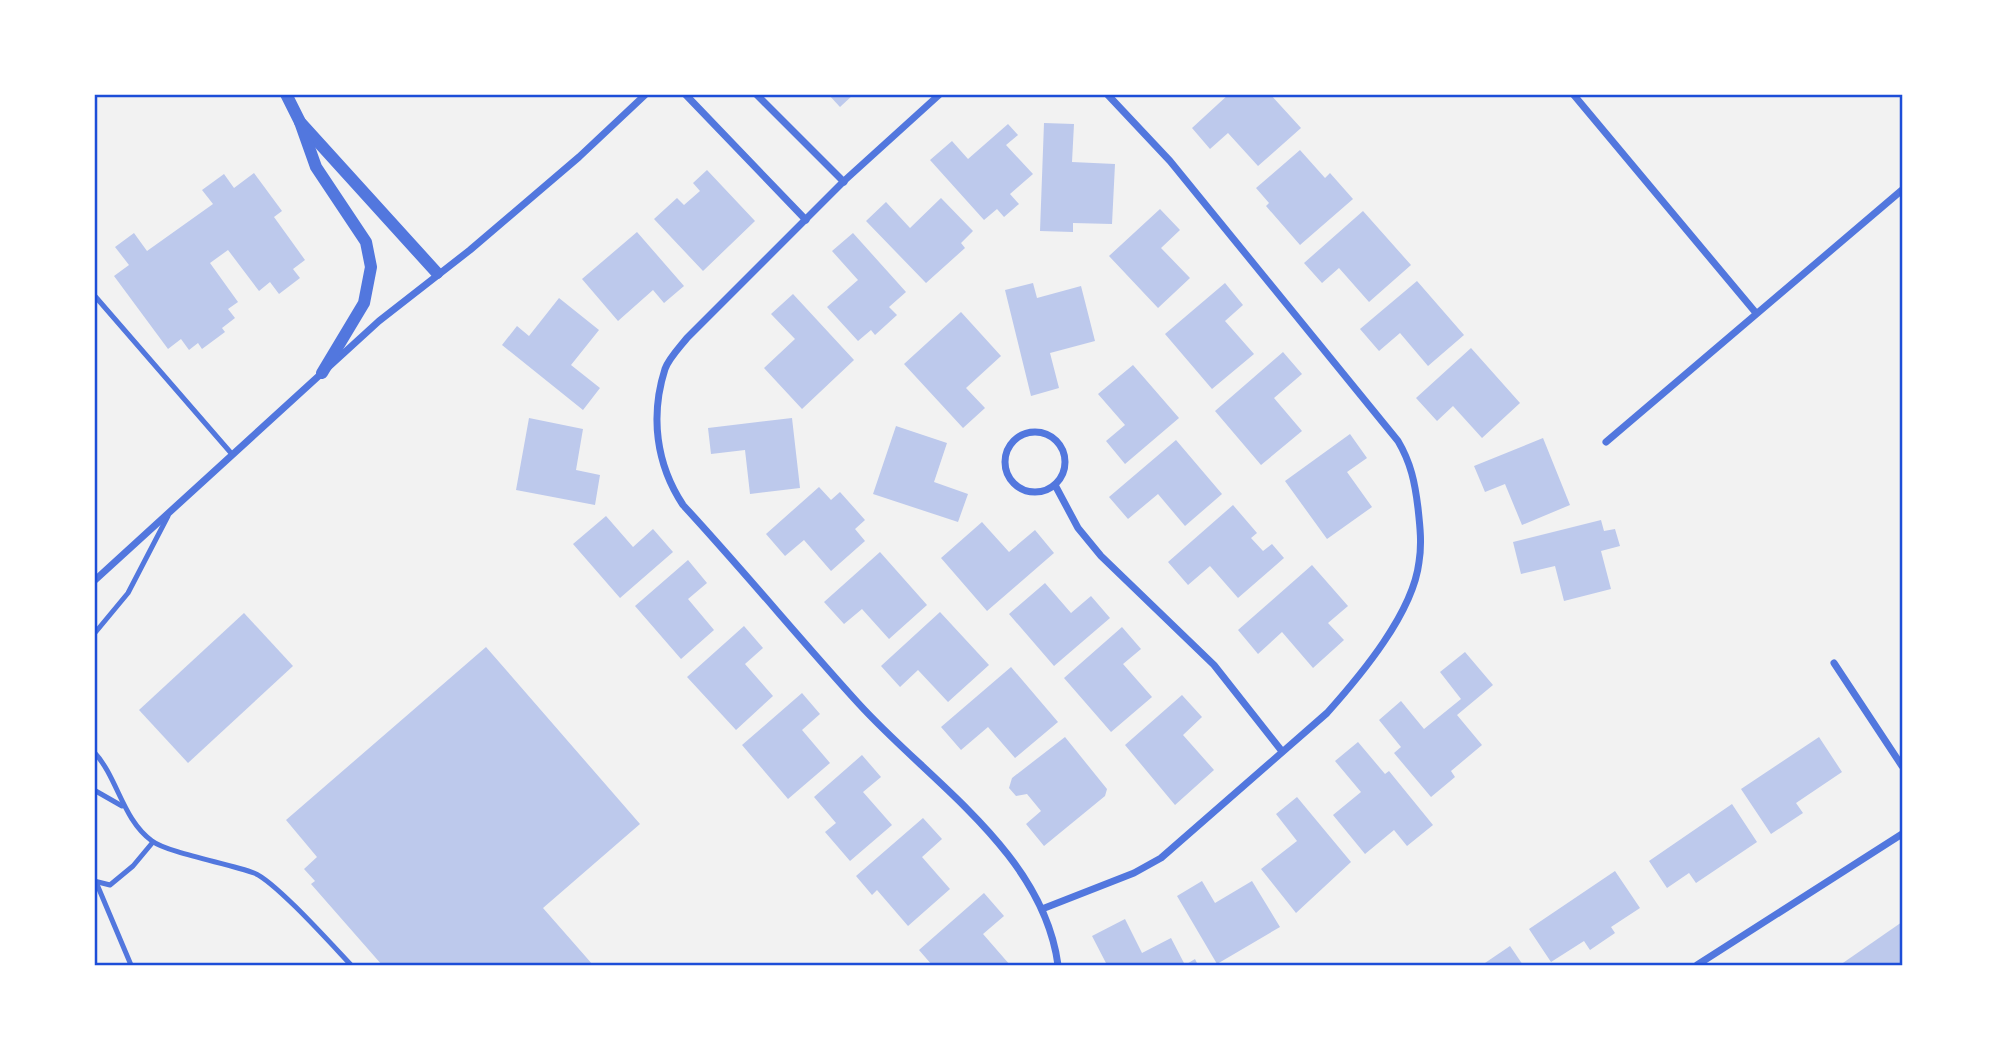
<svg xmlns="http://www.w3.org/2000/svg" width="1997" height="1060" viewBox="0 0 1997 1060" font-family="Cabin,sans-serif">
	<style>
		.building { fill: #bdc9ec }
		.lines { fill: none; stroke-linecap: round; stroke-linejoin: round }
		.service { stroke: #5277de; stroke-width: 5 }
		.minor { stroke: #5277de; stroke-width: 7 }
		.tertiary { stroke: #5277de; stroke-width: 12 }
		.neatline { fill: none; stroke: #1d4ed8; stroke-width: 2.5 }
	</style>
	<rect width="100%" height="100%" fill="#f2f2f2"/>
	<g class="building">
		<polygon points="828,94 854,94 840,107"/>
		<polygon points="1229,94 1270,94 1301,128 1258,166 1228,133 1210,149 1192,128"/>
		<polygon points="1044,123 1074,124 1072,162 1115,164 1112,224 1073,223 1073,232 1040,231"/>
		<polygon points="1008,124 1018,135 1006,145 1033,174 1010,194 1019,204 1004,217 997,209 984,220 930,160 952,141 968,159"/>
		<polygon points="1300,150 1325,178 1330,173 1353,199 1300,245 1266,206 1269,203 1256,188"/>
		<polygon points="707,170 755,221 703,271 654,219 677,198 684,205 700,191 693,183"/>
		<polygon points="254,173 282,211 274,217 305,260 293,269 300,278 279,294 270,282 259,291 228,250 210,263 238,302 228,309 235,318 222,328 225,332 202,349 198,343 189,350 181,339 168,349 114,276 129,265 115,247 134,233 147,251 213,204 202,190 224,174 234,188"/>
		<polygon points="941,198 973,231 961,243 965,248 926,283 866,221 886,202 910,228"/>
		<polygon points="1160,209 1180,230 1161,248 1190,278 1158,308 1109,256"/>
		<polygon points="1363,211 1411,265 1369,302 1339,268 1322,283 1304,263"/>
		<polygon points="637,232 684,286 664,303 653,290 618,321 582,279"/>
		<polygon points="853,233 906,292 889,307 897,315 875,335 871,330 858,341 827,307 858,280 832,251"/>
		<polygon points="1417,281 1464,335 1428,366 1400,333 1379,351 1360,329"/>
		<polygon points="1033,283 1037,298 1081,286 1095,341 1050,353 1059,388 1031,396 1005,290"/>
		<polygon points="1225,283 1243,305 1225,321 1254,354 1212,389 1165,334"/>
		<polygon points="793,294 854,360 802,409 764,368 795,339 771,314"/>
		<polygon points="559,298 599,330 571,365 600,388 583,410 502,345 517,326 529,336"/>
		<polygon points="961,312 1001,356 966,388 985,408 963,428 904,364"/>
		<polygon points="1471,348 1520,403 1482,438 1453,406 1437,421 1416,398"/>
		<polygon points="1283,352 1302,374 1274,398 1302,431 1261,465 1215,411"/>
		<polygon points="1133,365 1179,418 1125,464 1106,441 1125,425 1098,394"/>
		<polygon points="529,418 583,429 576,470 600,475 595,505 516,490"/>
		<polygon points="792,418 800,488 750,494 745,450 711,454 708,428"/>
		<polygon points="896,426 947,443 934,482 968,494 958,522 873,494"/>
		<polygon points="1350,434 1367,458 1347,472 1372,507 1327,539 1285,481"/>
		<polygon points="1543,438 1570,505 1522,525 1505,484 1485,492 1474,466"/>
		<polygon points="1176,440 1222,494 1185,526 1158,494 1128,519 1109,497"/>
		<polygon points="819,487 831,500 840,492 865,520 855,529 865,541 831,571 804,540 785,556 766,534"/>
		<polygon points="1233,505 1257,533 1251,538 1263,551 1272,544 1284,558 1238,598 1210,566 1188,585 1168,562"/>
		<polygon points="606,516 633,547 653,529 673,552 620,598 573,544"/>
		<polygon points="1601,520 1604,531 1615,529 1620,546 1601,551 1611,589 1564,601 1555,566 1521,574 1513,542"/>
		<polygon points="982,522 1009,552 1035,530 1054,553 987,611 941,558"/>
		<polygon points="880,552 927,605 889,639 862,609 844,624 824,602"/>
		<polygon points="688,560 707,583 688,599 714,630 681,659 635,606"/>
		<polygon points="1312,565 1348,606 1328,623 1344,640 1313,668 1282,632 1258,654 1238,630"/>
		<polygon points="1045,583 1071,613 1091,596 1110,618 1054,666 1009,614"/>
		<polygon points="940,612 989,665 948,702 918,670 900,687 881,666"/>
		<polygon points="244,613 293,666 188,763 139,710"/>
		<polygon points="744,626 763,648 745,664 773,696 736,730 687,677"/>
		<polygon points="1122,627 1141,649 1123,664 1152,697 1111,732 1064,678"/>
		<polygon points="486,647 640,824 543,908 593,965 382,965 311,884 315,881 304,869 317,857 286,820"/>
		<polygon points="1465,652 1493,685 1457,715 1482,745 1451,771 1455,777 1431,797 1394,753 1401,747 1379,720 1401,701 1424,729 1461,699 1440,672"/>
		<polygon points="1011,667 1058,722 1015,758 988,727 961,750 941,727"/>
		<polygon points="802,693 820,714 802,730 830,763 788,799 742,745"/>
		<polygon points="1182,695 1202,717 1183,735 1214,770 1175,805 1125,745"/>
		<polygon points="1065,737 1107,789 1105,796 1044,846 1026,824 1041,811 1027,794 1016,796 1009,788 1012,778"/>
		<polygon points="1819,737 1842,772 1796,803 1803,813 1771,834 1741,789"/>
		<polygon points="1358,742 1385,774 1389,771 1433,825 1407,846 1394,830 1365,854 1333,815 1361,792 1335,761"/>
		<polygon points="862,755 881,777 863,792 892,825 850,861 825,832 836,823 814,797"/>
		<polygon points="1297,797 1351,862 1296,913 1261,869 1297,841 1276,814"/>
		<polygon points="1732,804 1757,842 1696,883 1689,873 1667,888 1649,861"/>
		<polygon points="923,818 942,839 922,857 950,889 908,926 877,890 872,895 856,876"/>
		<polygon points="1615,871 1640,908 1611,927 1615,933 1590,950 1584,941 1551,962 1529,929"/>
		<polygon points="1202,881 1215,903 1252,881 1280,927 1217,964 1177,896"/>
		<polygon points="984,893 1004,916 983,934 1010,965 932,965 919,950"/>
		<polygon points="1125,919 1142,953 1171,938 1185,965 1195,959 1198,965 1107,965 1092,936"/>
		<polygon points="1902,922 1902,965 1840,965"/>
		<polygon points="1510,946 1523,965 1482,965"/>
	</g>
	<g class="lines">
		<g class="service">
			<polyline points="94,295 231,453"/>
			<polyline points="94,634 128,593 168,516"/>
			<path d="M94,752C118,778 122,819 152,841C168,853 231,864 254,873C275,881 333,946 351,965"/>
			<polyline points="94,790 122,806"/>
			<polyline points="94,881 110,885 133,866 153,842"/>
			<polyline points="96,882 131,965"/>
		</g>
		<g class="minor">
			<polyline points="685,94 806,220"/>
			<polyline points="756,94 844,182"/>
			<path d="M940,94L844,181L687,338C680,347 669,358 665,369C650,416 656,464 683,505C743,570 799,638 859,704C930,782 1043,853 1058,965"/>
			<polyline points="1573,94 1756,313"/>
			<circle cx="1035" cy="462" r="30"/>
			<polyline points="1606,442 1902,190"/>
			<polyline points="1055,485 1078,528 1101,556 1214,665 1281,750"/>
			<polyline points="94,581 379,321 470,250 579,157 646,94"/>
			<polyline points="1834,663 1902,766"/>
			<path d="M1042,909L1134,873L1161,858L1327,713C1361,675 1413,613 1419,562C1422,544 1420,526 1418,508C1415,483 1411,463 1398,441L1170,161L1107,94"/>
			<polyline points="1697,965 1902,834"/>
		</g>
		<g class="tertiary">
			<polyline points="286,94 300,122 437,273"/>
			<polyline points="300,122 316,167 366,242 371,267 364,303 322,373"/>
		</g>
	</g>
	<rect width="1997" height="1060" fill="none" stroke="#ffffff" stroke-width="192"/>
	<rect x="96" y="96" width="1805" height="868" class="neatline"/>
</svg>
